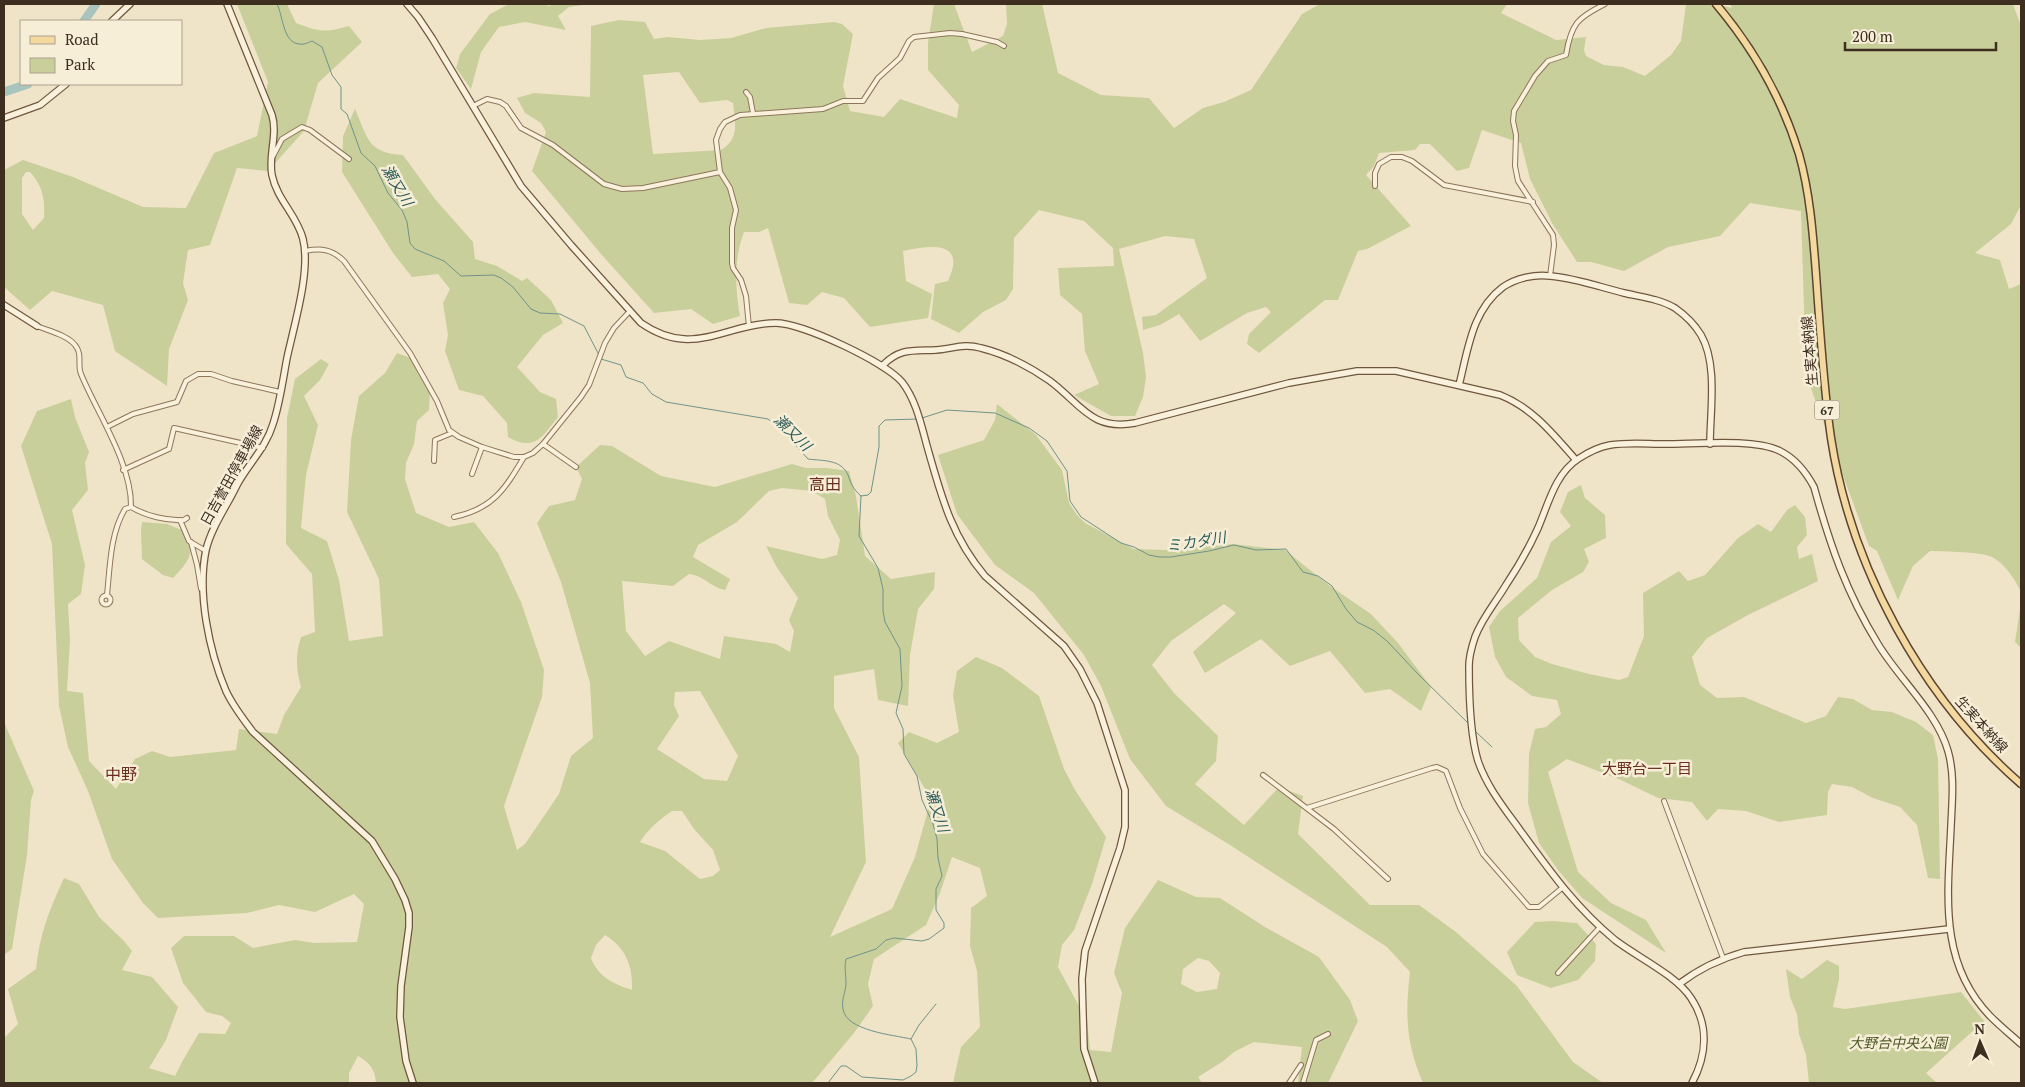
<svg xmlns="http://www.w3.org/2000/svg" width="2025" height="1087" viewBox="0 0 2025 1087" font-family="'PT Serif','Noto Sans JP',serif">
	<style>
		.green { fill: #c9cf9b; fill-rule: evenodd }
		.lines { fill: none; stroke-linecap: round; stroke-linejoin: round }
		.stream { stroke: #6f938a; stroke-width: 1 }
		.river { stroke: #a9c4bc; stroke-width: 9 }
		.street-casing { stroke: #8d765c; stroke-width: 6 }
		.secondary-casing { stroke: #6f573f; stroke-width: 8 }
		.primary-casing { stroke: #5b4430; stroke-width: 9 }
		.street { stroke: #faf1dc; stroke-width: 4 }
		.secondary { stroke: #faf1dc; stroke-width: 5.5 }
		.primary { stroke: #f3d9a0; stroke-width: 6 }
		.labels { text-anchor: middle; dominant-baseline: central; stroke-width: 5; stroke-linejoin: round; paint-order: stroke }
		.shield { fill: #f7eed8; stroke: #756857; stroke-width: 1 }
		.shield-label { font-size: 12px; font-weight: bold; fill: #3d2e20 }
		.street-label { font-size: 14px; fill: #3d2e20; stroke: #f7eed8 }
		.park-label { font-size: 14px; font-style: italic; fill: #4d5a26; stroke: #f7eed8 }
		.water-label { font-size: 15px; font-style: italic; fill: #2f5d5a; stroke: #f7eed8 }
		.neighbourhood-label { font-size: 15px; fill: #6b2e1e; stroke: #f7eed8 }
		.quarter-label { font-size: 16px; fill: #6b2e1e; stroke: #f7eed8 }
	</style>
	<rect width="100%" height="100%" fill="#f0e4c8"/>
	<g class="green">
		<path d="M237,4H287L296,23C320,32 324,33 349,26L362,42L318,83L304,131L268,171L237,168L210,245L188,250L183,283L188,300L169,349L167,386L115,351L103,305L52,291L30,310L4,287V170L23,160L73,177L143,207L186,208L214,153L257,136L268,82ZM26,172H30C43,186 45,200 44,218L33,230L22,214V178Z"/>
		<polygon points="509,4 542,4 550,6 551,4 591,4 569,7 558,16 566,30 525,22 499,27 481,52 471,89 456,68 460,54 490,14"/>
		<path d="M934,4H954L972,52L1003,36L1007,24L1006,4H1042L1058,73L1101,95L1149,98L1174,128L1203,108L1224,102L1251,90L1302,14L1320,4H1507L1501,13L1556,40L1586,37L1584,50L1586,56L1604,65L1623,67L1645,76L1671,55L1681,41L1686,4H1715L1732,8L1730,4H2013L2021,26V205L2011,224L1975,253L2000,260L2009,289L2021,284V592C2015,579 2005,564 1992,557C1978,551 1945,552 1930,551L1913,566L1898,600L1877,551L1869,546L1806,375L1801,211L1750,203L1720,236L1668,247L1624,271L1591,262H1577L1552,223L1530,179L1521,143L1482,130L1469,168L1457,171L1430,144H1420L1415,150L1379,153L1374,166L1366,175L1411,226L1367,249L1358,251L1338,300H1325L1259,353L1247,344L1249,334L1271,312L1266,307L1247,313L1200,341L1179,314L1160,325L1143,330L1142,317L1156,315L1207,278L1194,239L1165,236L1119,249L1143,353L1146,377L1143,397L1135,416H1111L1074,395L1099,384L1085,351L1082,314L1060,295L1058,268L1114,266L1113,248L1084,221L1039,210L1014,238L1013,289L1006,300L983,312L959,333L931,319L935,284L948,281C967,240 931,245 903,251L906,281L932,294L928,318L870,327L844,298L822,292L807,305L789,303L768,228L759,232H744C734,258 735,288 740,316L713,324L691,309L654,313L601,254L532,171L546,132L541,123L525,113L517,98L534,93L590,97L591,26L619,20L645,22L654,39L668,37L700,40L731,38L766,28L834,22L842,24L853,34L843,86L850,111L884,117L900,99L957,118L959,105L928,70V43ZM679,72L700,103L727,100L733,103C735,122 740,139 721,150L653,154L643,75Z"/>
		<path d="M355,109C368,138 367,153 403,155L435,199L473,242L475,259L497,266L522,281L527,278L551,300L563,323L543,335L517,367L540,392L556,399L558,417C542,437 535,452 508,437L507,423L483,396L459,390L445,351L448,335L443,303L450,289L438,274L412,277L393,253L342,172L343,136Z"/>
		<path d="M397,353L416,360L430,393L429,410L417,421L414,444L406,463L405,479L416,513L449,527L474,522L498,553L521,602L544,670L542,697L504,806L517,850L525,844L559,794L571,756L593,738L590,683L561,582L537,523L549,506L575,500L582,479L576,467L600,445L612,446L661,476L715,487L792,464L806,468H827L849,471L856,496L865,556L891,579L935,572L934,589L918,609L910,655L908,706L878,700L874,669L834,676V708L859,757L866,862L830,937L892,909L915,857L931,799L898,743L909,732L937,743L959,732L953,695L957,671L976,657L1002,668L1039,696L1064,769L1075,790L1106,837L1092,884L1074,930L1062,945L1058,967L1087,1021L1090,1050L1111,1052L1122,993L1114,973L1125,928L1158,880L1196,897L1220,898L1265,927L1319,957L1350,1000L1358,1021L1328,1083H1298L1302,1047L1254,1042L1234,1052L1222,1062L1198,1077L1202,1083H953L961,1047L980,1027L977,971L970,946L971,908L987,896L980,868L952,857L940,893L926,925L874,959L868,984L873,1006L854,1033L812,1083H376C375,1069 370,1063 358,1056L349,1073V1083H4V1038L18,1024L8,989L36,969C40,933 49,911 64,878L79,884L99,917L124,941L132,951L122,970L152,977L178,1007L166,1040L149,1068L175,1076L183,1060L199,1033L225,1034L231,1023L222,1016L206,1012L183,983L171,948L184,936H234L253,948L295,940L314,943L357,942L364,904L354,894L315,912L279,905L247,913L158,918L143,903L112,859L88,791L68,747L59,706L52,544L21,446L37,411L71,399L75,417L89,452L85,463L88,490L72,510L85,565L81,594L68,604L70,640L67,691L83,693L89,761L116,789L135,759L152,751L170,757L236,750L239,729L277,734L284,715L301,687C296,669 295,655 301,637L315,632L312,574L286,544L287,418L295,379L321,359L329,364L320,380L304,396L318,425L306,475L301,528L327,541L339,580L349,641L383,636L379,579L347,512L351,440L359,396L385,373ZM782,488L812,491L825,499L828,516L840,540L837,555L822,559L766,546L776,566L798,598L789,620L794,631L790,652L776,644L724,636L720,659L669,641L645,656L626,631L622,581L673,586L689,574C705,576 710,587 725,590L730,579L693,557L698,545L737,522L769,491ZM700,691L738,756L727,781L704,779L657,749L679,716L674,705L675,692ZM672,811H682L694,829L713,850L720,870L713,876L700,879L665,851L640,842C649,828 659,820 672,811ZM605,935C626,948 633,966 632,990C614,984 598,977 591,958L596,945ZM1198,958L1209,961L1220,973L1217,989L1197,992L1181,984L1183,969Z"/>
		<path d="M997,404L1036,435L1062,470L1069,503L1077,515L1085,523L1134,549L1165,550L1233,544L1285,550L1330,586L1371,614L1398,643L1431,687L1421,711L1390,689L1365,693L1330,651L1290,666L1261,639L1205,673L1193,652L1236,613L1224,604L1171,641L1152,665L1174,693L1218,736L1216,761L1195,784L1244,825L1279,787L1303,796L1298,834L1370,905H1419L1456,932L1517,986L1573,1062L1603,1083H1423C1406,1044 1405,1014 1410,972L1387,947L1230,845L1166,806L1130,759L1101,686L1084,655L1034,593L995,565L957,514L938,455L984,440L995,420Z"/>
		<polygon points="1581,485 1585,498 1605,515 1606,538 1584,549 1589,562 1583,572 1552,590 1518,618 1519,640 1535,657 1552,664 1589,674 1619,680 1628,677 1644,636 1643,593 1679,571 1688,581 1705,575 1738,538 1758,524 1771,532 1787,510 1795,505 1805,517 1807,535 1797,547 1799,559 1812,554 1818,581 1748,615 1707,638 1692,657 1700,685 1717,698 1744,697 1806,723 1826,716 1838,697 1853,699 1872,710 1892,712 1916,722 1933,735 1938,759 1940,879 1928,878 1917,825 1900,807 1873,798 1852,787 1832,784 1828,792 1827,815 1779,822 1746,811 1718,809 1707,821 1692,802 1658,798 1621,780 1567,759 1548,772 1578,872 1611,903 1646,920 1666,953 1582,898 1558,870 1539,843 1528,803 1529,754 1535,729 1546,727 1561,714 1557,700 1532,696 1506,677 1495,657 1489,627 1500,611 1537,578 1551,542 1571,526 1560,512 1568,492"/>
		<path d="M142,522L167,524L189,533C194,556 188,562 173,578L163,575L142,559L141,529Z"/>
		<polygon points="2021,603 2021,648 2015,642"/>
		<polygon points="4,722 34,791 31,800 27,855 12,949 4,955"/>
		<polygon points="1553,921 1577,923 1596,944 1595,961 1578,980 1551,988 1517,975 1507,952 1535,922"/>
		<polygon points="1827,960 1839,966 1839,979 1833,1007 1845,1009 1961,992 1984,1021 1926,1073 1937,1083 1809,1083 1806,1055 1799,1034 1797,1014 1790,997 1786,969 1802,979"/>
	</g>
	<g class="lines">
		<g class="stream">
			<path d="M277,4C283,15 283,44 300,44C304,45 309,42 312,41L322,47L332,75L341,87V109L347,114L361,153L375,166L388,193L402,210L407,222L410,243L415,249L444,261L461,276L494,275L501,278L513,287L531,309L540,313L560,314L584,326L599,355"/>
			<path d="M601,359L621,365L626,377L643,383L652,394L666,402L768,419L782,430L808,459C823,461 841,459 848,475C851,484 853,489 861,496"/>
			<polyline points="922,418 947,410 995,413 1029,428 1047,441 1067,471 1070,501 1081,517 1121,543 1134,547 1149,555 1159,557 1171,557 1209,551 1234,545 1256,550 1286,549 1303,572 1318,576 1332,586 1346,609 1357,622 1373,630 1387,641 1418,674 1469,724"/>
			<polyline points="861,496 868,495 871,492 879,447 879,426 885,420 918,419"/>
			<polyline points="1475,731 1492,747"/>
			<polyline points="911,1039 919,1025 936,1004"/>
			<path d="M828,1083L841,1066H846L862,1077L903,1080L911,1076L916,1072L917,1065L916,1049L911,1039C894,1035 846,1031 843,1009C841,999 846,992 846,983C846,974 844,968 846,959L876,949L886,940L894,938L922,941L929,939L944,928V923L936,910V889L942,876L938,858L937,839L933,824L922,800L917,776L904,754L903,729L896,713L902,686L900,649L885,622L883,611V589L878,568L859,536L861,496"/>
		</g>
		<g class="river">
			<polyline points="84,21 96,4"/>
			<polyline points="4,92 28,84"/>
		</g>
		<g class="street-casing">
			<g id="street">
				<polyline points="746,92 750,97 753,113"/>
				<polyline points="473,106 487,99 500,102 506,106 521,128 553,145 604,184 622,189 643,188 720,172"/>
				<polyline points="272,158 282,139 302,127 310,130 349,159"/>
				<polyline points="1375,186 1375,173 1379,164 1391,157 1402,157 1412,161 1444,185 1533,202"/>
				<path d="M305,251C321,248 332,249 344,261L410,353L437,401L449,430L459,437L482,447L514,457H524L533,453L543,444L581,397L589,385L605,343L614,328L630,311"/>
				<path d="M1550,276L1554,245L1553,235L1518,181L1515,166L1516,135L1513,121L1514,111L1535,76L1548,61L1566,55C1571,24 1577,18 1605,4"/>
				<path d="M37,326C49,331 67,335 75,345C83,354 77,365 81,374C97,413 132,464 131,507"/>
				<polyline points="749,327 746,296 741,280 733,268 732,263 732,228 736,210 730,188 720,172 716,140 720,129 725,122 740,115 823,109 843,101 863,101 878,78 900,58 909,41 914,37 950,33 962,34 997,42 1004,46"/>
				<polyline points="107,427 133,414 177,402 186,381 198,374 211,374 232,381 280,392"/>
				<polyline points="543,444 576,467"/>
				<polyline points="434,461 435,440 452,433"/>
				<polyline points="123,470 169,449 174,428 263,448"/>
				<polyline points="472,474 482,447"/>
				<path d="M454,517C493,509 505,489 524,457"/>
				<polyline points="180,520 189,541 206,551"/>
				<polyline points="191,542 197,565 201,589"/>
				<path d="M107,595C110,567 110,534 125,509L131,507C146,516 167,521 184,520L187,518"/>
				<circle cx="106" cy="600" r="4.5"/>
				<polyline points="1263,775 1334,829 1388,879"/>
				<polyline points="1664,801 1723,958"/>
				<polyline points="1307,808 1432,768 1437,767 1446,771 1460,808 1483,854 1529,907 1539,907 1562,888"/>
				<polyline points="1558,973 1600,927"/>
				<polyline points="1289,1083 1301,1065"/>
				<polyline points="1303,1083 1316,1040 1328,1034"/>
			</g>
		</g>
		<g class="secondary-casing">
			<g id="secondary">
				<path d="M227,4L272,115C278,135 268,155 272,175C277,200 297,215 303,239C311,271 294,325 287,358C283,379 280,403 273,424C266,448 248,464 237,485C227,506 211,528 206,550C197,593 209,651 226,691C233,706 243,719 253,732L372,841L395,879L405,900L409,913V927L401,986L400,1017L406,1061L413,1083"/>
				<path d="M407,4L418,17L432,38L521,186L571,245L641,323C693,359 723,324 776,323C802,323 885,362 902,382C916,400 921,424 927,446C941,495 951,536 985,576L1064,646L1080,669L1097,703L1125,790V827L1120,848L1085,951L1082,979L1084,1049L1095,1083"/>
				<polyline points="112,21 130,4"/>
				<polyline points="4,118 40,105 66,84"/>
				<polyline points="4,305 37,326"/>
				<path d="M883,365C900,348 912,351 936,350C953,349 963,343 981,348C1005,354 1030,367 1050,381C1081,404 1091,431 1135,423L1289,383L1357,371H1396L1500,395C1533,408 1553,434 1576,460"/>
				<path d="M1459,385C1468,350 1472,310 1503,287C1516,278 1535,274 1550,276C1575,278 1600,287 1624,293C1641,297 1660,299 1675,308C1685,315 1695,325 1701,335C1718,364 1710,412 1710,444"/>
				<path d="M1679,984C1700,968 1719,959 1744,952L1949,929"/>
				<path d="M1692,1083C1707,1055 1709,1025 1691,998C1676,975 1637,957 1615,940C1576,908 1549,870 1520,830C1504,808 1487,787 1478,761C1470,735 1469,694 1469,666C1469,657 1472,646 1475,637C1482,618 1496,602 1506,585C1518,567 1529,548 1538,528C1548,505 1555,474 1578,459C1587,453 1599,447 1610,445C1628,442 1647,444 1665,444C1696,444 1754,438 1780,451C1796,459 1806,472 1814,487C1830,545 1846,592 1878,644C1899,679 1937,712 1948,751C1955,775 1952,802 1951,826C1948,894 1938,962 1990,1016C2000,1026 2011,1035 2021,1044"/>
			</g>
		</g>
		<g class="primary-casing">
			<path id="primary" d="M1716,4C1753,48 1782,98 1799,154C1810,193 1813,234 1816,274C1820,329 1823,383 1831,438C1851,568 1922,698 2021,784"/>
		</g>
		<use href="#street" class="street"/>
		<use href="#secondary" class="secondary"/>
		<use href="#primary" class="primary"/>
	</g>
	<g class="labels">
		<rect class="shield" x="1814.5" y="400.5" width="25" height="19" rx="4"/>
		<g class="shield-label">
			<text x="1827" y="410">67</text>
		</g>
		<g class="street-label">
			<text transform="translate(1809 351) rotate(-95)">生実本納線</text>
			<text transform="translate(231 475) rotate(-61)">日吉誉田停車場線</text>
			<text transform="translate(1982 724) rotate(48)">生実本納線</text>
		</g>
		<g class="park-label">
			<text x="1898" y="1042">大野台中央公園</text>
		</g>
		<g class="water-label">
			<text transform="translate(398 185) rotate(59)">瀬又川</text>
			<text transform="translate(793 432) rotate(44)">瀬又川</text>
			<text transform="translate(1196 541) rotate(-9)">ミカダ川</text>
			<text transform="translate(938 810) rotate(72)">瀬又川</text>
		</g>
		<g class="neighbourhood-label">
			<text x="1647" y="768">大野台一丁目</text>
		</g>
		<g class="quarter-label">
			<text x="825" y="484">高田</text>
			<text x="121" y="774">中野</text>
		</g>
	</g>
	<rect width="2025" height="1087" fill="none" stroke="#3d2e20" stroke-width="10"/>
	<rect x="20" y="20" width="162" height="65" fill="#f7eed8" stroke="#ada18e"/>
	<rect x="30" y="36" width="25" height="8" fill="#f3d9a0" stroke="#ada18e"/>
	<text x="65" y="45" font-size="15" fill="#3d2e20">Road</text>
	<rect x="30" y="58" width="25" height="15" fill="#c9cf9b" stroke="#ada18e"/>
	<text x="65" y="70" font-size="15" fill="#3d2e20">Park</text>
	<g transform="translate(1980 1042) rotate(358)" stroke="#f7eed8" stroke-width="4" paint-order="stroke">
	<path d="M0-4L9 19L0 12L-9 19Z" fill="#3d2e20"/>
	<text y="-8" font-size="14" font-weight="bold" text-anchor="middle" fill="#3d2e20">N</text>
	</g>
	<path d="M1845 42v8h151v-8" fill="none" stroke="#3d2e20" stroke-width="2.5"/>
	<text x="1852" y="42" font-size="15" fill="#3d2e20" stroke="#f7eed8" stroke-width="4" paint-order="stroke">200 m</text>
</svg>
